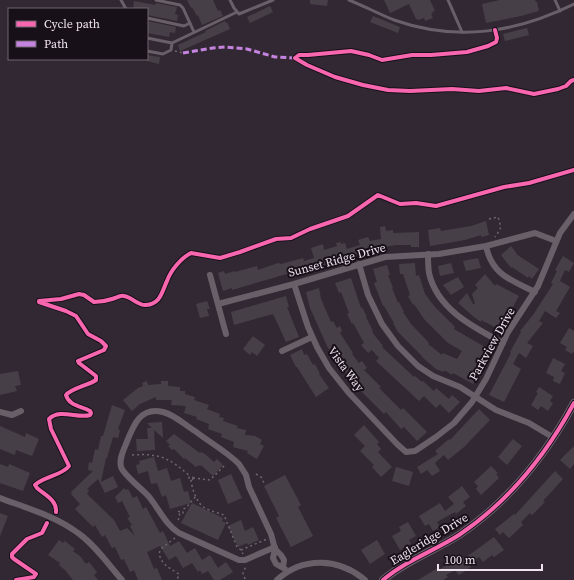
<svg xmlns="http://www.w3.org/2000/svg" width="574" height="580" viewBox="0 0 574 580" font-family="'Source Serif 4',serif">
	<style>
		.building { fill: #473f48 }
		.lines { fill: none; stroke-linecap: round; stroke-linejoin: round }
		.path { stroke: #6e666e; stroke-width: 1.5; stroke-dasharray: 2 3; stroke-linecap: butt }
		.service { stroke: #685f69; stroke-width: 3 }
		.minor { stroke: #685f69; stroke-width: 6 }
		.secondary { stroke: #6b606d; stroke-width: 8 }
		.quiet { stroke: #c483df; stroke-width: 3; stroke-dasharray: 6 3; stroke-linecap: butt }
		.cycleway-casing { stroke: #181019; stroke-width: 6 }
		.cycleway { stroke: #f766af; stroke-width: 4 }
		.labels { text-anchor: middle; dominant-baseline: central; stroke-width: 4; stroke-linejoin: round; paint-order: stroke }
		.street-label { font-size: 12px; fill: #efe3f0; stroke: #181019 }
	</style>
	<rect width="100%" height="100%" fill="#322833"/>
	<g class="building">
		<polygon points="187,0 213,0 218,11 220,10 223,16 202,25 198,15 197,16 192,7 191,8"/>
		<polygon points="310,0 328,0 327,6 310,4"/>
		<polygon points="384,0 430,0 435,11 432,12 433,13 431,14 433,18 425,21 424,18 418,20 417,19 416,19 409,4 390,13"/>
		<polygon points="500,0 535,0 536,2 537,2 539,11 521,16 486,23 482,4"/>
		<polygon points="134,1 155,5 156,3 177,7 175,14 178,15 177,21 147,15 147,9 133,9"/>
		<polygon points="270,6 273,12 250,23 247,17"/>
		<polygon points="373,16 400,27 398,33 370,22"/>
		<polygon points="147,21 176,27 175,33 170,32 169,37 147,33"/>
		<polygon points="225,21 226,23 227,22 230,29 180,51 178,45 206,32 205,31"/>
		<polygon points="527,28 529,35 505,41 503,34"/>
		<polygon points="147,55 160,57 159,64 147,61"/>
		<polygon points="486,221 489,235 481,237 481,235 465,240 430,246 428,230 440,228 441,231 471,226"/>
		<polygon points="385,226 386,231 393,230 393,233 419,232 419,247 411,247 411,245 396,245 373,249 374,252 368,254 366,251 350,257 350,258 313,269 291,275 290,273 232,290 232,288 223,291 218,273 224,271 225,274 235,271 235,272 257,266 258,270 278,263 281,264 303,258 304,261 314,258 311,248 323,244 324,250 337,246 336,243 341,242 341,244 345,243 347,249 360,245 358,240 368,237 370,241 381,239 380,227"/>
		<polygon points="511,246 517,254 516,254 539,269 532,279 529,276 528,278 512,267 511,268 501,255"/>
		<polygon points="563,256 574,263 569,272 565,270 560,281 570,287 556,311 560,313 556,318 545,311 539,321 543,323 527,343 533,346 526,358 519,353 513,364 521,369 504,402 489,395 511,353 510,352 521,332 520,331 533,315 553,284 551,283 557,271 555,270"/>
		<polygon points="478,258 481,268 466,271 463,261"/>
		<polygon points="415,263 416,276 419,275 425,294 435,307 455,327 454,329 490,350 473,384 453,373 452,375 446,371 444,371 443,372 436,369 422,357 422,356 398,332 393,323 394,323 384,306 383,306 374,283 377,282 373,269 387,265 390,275 388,275 393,288 392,288 398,303 399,302 404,312 403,312 411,324 429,343 428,344 442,355 443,353 457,359 462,351 448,343 424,319 414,304 413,305 408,296 410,295 403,274 400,274 399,264"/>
		<polygon points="451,263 454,273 440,276 438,266"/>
		<polygon points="485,274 495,286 496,284 519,296 500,330 487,323 481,320 481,322 474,317 458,303 467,293 473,304 475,304 472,294 478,288 475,285"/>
		<polygon points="458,277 464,287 451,295 443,285"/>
		<polygon points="351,278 361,308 362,307 367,317 366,317 373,331 372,332 383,346 382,347 414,377 415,376 422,382 423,381 434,391 436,388 449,399 452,395 460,402 449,413 440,404 436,408 424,396 419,401 376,361 379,358 372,350 368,353 361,345 364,343 353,323 352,324 347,314 349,313 341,292 339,293 335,283"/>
		<polygon points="319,288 321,299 331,322 333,321 337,328 340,326 342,331 340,333 353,353 352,354 359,363 362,361 367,368 364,370 381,387 379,388 401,410 403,408 427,432 417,441 404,427 401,429 386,412 384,414 353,383 342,370 327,346 310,308 306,292"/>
		<polygon points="286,296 289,307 287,307 299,337 286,342 273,314 234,325 231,312"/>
		<polygon points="207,301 210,309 207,309 209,316 200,318 196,304"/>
		<polygon points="569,328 574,331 574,351 572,354 565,350 567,347 560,343"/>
		<polygon points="253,336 265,345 257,356 252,352 250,355 243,349"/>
		<polygon points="302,349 304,355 307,354 313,365 315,364 320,374 319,374 329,388 316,397 297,367 296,367 290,355"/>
		<polygon points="553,358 565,364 561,371 565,373 560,384 553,381 554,377 546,373"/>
		<polygon points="18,371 21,385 15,386 17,391 0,395 0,374"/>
		<polygon points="147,381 148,385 161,384 161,381 168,381 168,386 180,387 180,391 185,391 185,394 195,397 194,400 209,405 207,409 220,414 219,417 224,418 223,421 238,426 237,428 246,430 245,435 255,436 262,440 260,444 264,446 257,459 247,453 248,451 233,447 234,442 221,437 222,434 208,429 209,424 196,419 197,417 184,413 186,406 171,405 172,400 156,400 156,397 140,404 132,411 123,400 138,388 143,386 142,383"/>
		<polygon points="539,387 553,396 550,401 553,403 548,411 541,406 538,410 531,405 538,393 536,392"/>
		<polygon points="112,405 125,410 118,429 120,430 118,438 113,437 107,458 106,458 101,482 113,476 118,487 105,493 98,479 87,489 89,491 87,494 114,520 120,531 127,528 135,536 130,526 132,525 127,518 130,517 122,501 118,503 115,497 124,488 126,490 128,489 133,498 137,496 143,509 146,507 160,533 163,531 170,546 179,541 187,553 195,548 202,560 210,555 218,568 226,562 233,572 220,580 214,580 208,571 202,574 200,570 198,572 192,563 183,568 176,556 169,560 160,546 147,552 154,569 157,568 162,580 138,580 134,570 130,572 124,559 121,560 115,547 112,548 105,535 102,537 95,525 93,527 75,509 80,504 71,494 72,493 71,492 93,471 88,470 89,462 92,463 95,449 98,450 101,436 103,436"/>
		<polygon points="479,409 490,420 464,447 448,460 444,455 435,463 440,471 432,476 427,470 421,474 417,467 438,454 435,451 449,439 450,440"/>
		<polygon points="162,422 163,438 154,430 155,450 137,451 136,439 148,439 147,428 152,428 147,423"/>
		<polygon points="364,425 379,442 377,444 381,449 378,452 392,467 381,477 372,467 374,465 360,451 365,446 354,435"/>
		<polygon points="0,426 25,437 26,433 39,439 32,456 16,450 15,455 0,449"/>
		<polygon points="174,434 200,453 201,452 205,454 214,462 217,459 223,465 213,476 201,465 200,466 199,465 196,467 185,458 184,459 174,449 172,450 168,446 170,445 166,441"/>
		<polygon points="513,439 522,446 507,465 498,457"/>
		<polygon points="574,446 574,464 570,469 560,460"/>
		<polygon points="154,457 158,471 167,468 171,481 180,478 184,492 188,491 191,503 170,509 166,495 162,497 157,483 151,484 148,471 138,474 136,465 140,464 139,461"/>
		<polygon points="0,464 8,467 9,464 30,473 23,491 0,483"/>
		<polygon points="491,466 498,473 496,474 499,478 481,495 476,489 478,486 474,482"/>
		<polygon points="396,467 413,472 409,486 392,481"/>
		<polygon points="555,471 563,479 543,501 545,502 532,515 530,513 521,522 523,525 509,538 503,532 500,535 495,529 514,514 515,515"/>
		<polygon points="231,474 242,498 228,504 218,480"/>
		<polygon points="285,475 301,505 298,507 313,536 291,547 276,518 279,516 264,486"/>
		<polygon points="462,486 470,497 463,502 466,506 456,514 455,512 437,522 440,527 433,531 429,524 425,526 419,516 440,503 445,511 454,504 448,497"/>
		<polygon points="192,503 223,518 222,521 226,523 218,540 181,523"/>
		<polygon points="0,513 8,516 0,536"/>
		<polygon points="241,520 245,531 253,527 259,540 248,545 247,543 238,547 228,526"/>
		<polygon points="408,522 416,536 409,540 411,544 400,550 392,536 401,531 399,527"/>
		<polygon points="494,537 504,550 494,557 492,555 483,562 479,557 469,564 471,567 459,575 455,570 446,575 448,577 443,580 418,580 438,568 439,570 457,558 459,560 464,557 465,558"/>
		<polygon points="59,540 63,543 65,541 75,549 73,551 80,556 86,564 89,562 97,572 94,575 98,580 73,580 65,570 59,565 60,563 48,555"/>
		<polygon points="377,540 385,554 370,564 361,550"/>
	</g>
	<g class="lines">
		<g class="path">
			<polyline points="175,51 183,53"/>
			<path d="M489,219L498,217C502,229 501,228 495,237"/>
			<path d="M132,455C160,453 169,458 190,476"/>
			<polyline points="256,474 261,477 265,485"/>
			<circle cx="191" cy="478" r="2"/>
			<polyline points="193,478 210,480 225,465"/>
			<path d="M191,480C192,489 197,504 205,508C211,511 218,513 224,515L237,547L241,550L243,554"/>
			<polyline points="178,520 180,516 178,511 181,513 183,513 183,509 186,508 196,496"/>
			<path d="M175,538L162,548L159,553C161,564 169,568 179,574L177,580"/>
			<polyline points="241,550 267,539"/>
			<polyline points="245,579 243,573 246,566"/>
		</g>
		<g class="service">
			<polyline points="121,0 126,9"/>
			<polyline points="156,0 180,5 183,8 194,32"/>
			<polyline points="230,0 234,8 239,14 273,0"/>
			<path d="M349,0C364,6 379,14 394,20C457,42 515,33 574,4"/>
			<polyline points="448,0 462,32"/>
			<polyline points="555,0 560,11"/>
			<polyline points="147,18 184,26 190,23"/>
			<polyline points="147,38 172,43 237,12"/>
			<polyline points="147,51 163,54 171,50 172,43"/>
		</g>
		<g class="minor">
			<path d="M486,246C492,275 511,280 535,292"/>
			<path d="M428,254C428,261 428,267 429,273C437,309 473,327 503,343"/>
			<polyline points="359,264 368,295 382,324 398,346 418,366 433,376 460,387 496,410 529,423 554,438"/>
			<polyline points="210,275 226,334"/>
			<polyline points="294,284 308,327 317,347 329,368 348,392 397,444 406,452 415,451 436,437 454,423 472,402 486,379 508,332 538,286 560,233 574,214"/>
			<polyline points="218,304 294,284 385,257 439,254 486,246 535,233 556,241"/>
			<polyline points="282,351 312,337"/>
			<polyline points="0,412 12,415 21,411"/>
			<path d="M0,498C26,508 56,516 78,533C95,545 108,564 122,580"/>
			<path d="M275,547L245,560H239L179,533C166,525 160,511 150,498C144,490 124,476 121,467C119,459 123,451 126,444C133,426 140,406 163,412C175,415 185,425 195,431C209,442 226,451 239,464L246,475L249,487L271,534L275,549L281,555L284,560L283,567"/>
			<polyline points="275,549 273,558 276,564 285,569"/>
			<path d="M277,580C303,556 339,558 365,580"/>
		</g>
		<path class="secondary" d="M383,580C405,561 434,551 459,535C508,502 546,455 574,403"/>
		<polyline class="quiet" points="183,53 213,48 226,47 247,49 275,57 295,58"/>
		<g class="cycleway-casing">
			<g id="cycleway">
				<polyline points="495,30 497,38 496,42 488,46 467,52 431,55 412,55 382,60 369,55 351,51 308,55 299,55 295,58 307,65 335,77 363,85 388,90 410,91 452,89 479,91 506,88 534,94 558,89 566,86 571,81 574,80"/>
				<path d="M56,512C57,500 45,495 37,488L35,485C43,477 63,475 69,466L51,429L49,419C60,408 78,419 90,415L91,413L90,411C81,406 69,406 66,395C70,389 89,385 96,380V376L79,363L78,361L104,350L106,346L101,341L88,334L76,316L66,311L39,302V301L61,299L79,294L84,295L94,302C100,302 106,301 112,299C116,298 120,295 124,296C132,297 138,306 146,305C161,304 162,291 167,281C171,270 181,258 191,253L220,258L240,252L276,239L291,238L310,229L348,216L378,195L400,204L416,203L436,206L504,187L529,183L574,170"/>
				<polyline points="16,580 34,577 36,574 14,559 12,557 12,554 27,539 42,533 47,523"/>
				<path d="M383,580C405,561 434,551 459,535C508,502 546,455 574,403"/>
			</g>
		</g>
		<use href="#cycleway" class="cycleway"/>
	</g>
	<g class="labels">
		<g class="street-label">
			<text transform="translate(337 260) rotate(-15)">Sunset Ridge Drive</text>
			<text transform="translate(492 344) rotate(-61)">Parkview Drive</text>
			<text transform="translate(346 369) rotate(54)">Vista Way</text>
			<text transform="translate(429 539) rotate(-31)">Eagleridge Drive</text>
		</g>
	</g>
	<rect x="8" y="8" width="140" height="52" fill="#181019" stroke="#6e646f"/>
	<rect x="16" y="21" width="20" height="6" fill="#f766af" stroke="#6e646f"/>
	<text x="44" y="28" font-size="12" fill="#efe3f0">Cycle path</text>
	<rect x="16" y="41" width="20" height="6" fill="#c483df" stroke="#6e646f"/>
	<text x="44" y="48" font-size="12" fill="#efe3f0">Path</text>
	<path d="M438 564v6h104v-6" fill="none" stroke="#efe3f0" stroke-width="2"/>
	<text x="444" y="564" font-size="12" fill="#efe3f0" stroke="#181019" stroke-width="3" paint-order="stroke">100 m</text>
</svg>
